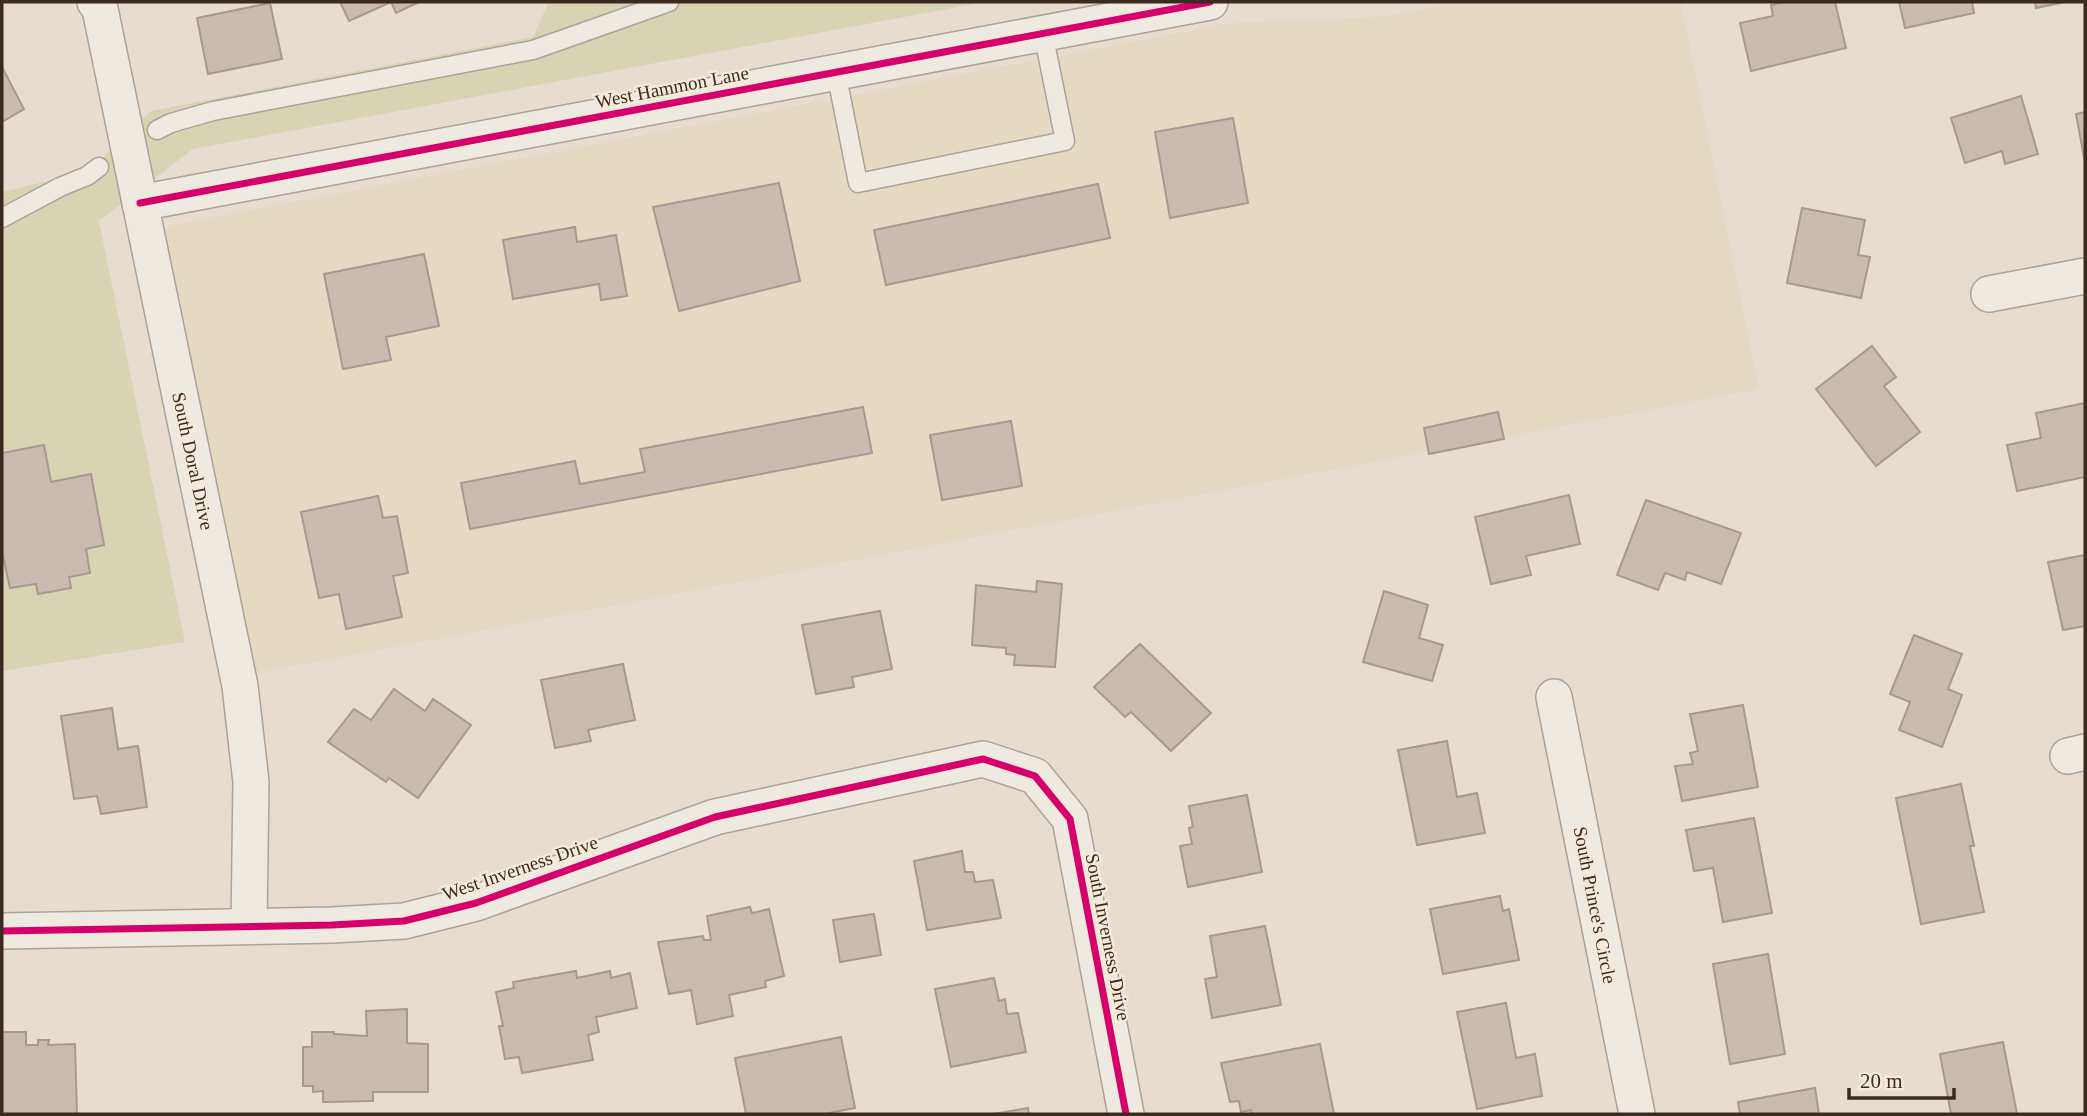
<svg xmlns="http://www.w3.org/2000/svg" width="2087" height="1116" viewBox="0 0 2087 1116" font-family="'Times New Roman',serif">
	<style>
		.farmland { fill: #e4dac2 }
		.green { fill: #d7d4b3 }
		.building { fill: #c9bbb1; stroke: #a6998f; stroke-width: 2 }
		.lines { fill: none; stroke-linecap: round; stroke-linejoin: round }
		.lane-casing { stroke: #aba299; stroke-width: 21 }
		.street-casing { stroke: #aba299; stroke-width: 38 }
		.lane { stroke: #eee9e1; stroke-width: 18 }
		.street { stroke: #eee9e1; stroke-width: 35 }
		.cycleway-casing { stroke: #f5ead8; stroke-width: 11 }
		.cycleway { stroke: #d6006c; stroke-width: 7 }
		.labels { text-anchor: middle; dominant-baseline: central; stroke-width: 5; stroke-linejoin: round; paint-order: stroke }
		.street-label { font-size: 19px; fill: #3a2a20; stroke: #f5ead8 }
	</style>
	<rect width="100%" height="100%" fill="#e6ddd0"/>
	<polygon class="farmland" points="1462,2 1681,2 1759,389 252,674 162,227 1230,23 1381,17"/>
	<polygon class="green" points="549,2 985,2 193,149 99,221 185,642 2,671 2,192 89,171 151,111 533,37"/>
	<g class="building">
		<polygon points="340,2 419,2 396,13 391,2 349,21"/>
		<polygon points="1785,2 1835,2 1846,48 1751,71 1740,23 1773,16 1771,5"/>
		<polygon points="1899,2 1972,2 1974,13 1905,28"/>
		<polygon points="2035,2 2065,2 2036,8"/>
		<polygon points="270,3 282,59 208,74 197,18"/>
		<polygon points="2,67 24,109 2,122"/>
		<polygon points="2021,96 2038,154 2005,164 2002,151 1965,163 1951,118"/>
		<polygon points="2085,112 2085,163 2076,114"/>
		<polygon points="1233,118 1248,203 1170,218 1155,132"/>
		<polygon points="779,183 800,281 679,311 653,207"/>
		<polygon points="1098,184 1110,238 886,285 874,230"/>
		<polygon points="1802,208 1865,220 1858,255 1870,257 1861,298 1787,283"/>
		<polygon points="575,227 577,242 616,235 627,296 601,300 599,284 513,299 503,240"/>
		<polygon points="424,254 439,326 386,337 391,360 343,369 324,274"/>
		<polygon points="1872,346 1896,377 1884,386 1920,432 1876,466 1816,389"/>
		<polygon points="2085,403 2085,477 2017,491 2007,445 2041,438 2036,413"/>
		<polygon points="863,407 872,453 470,529 461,483 575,461 580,484 645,472 640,449"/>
		<polygon points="1498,412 1504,439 1429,454 1424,428"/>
		<polygon points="1011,421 1022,486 942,500 930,435"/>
		<polygon points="44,445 51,482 91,474 104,545 86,549 90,573 69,577 71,588 38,594 36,584 10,588 2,551 2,453"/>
		<polygon points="1569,495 1580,544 1526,556 1531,575 1491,584 1475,517"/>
		<polygon points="378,496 383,518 397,516 408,573 393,576 402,617 346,629 339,594 319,598 301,512"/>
		<polygon points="1646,500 1741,533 1721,584 1687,572 1685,580 1665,573 1658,590 1617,575"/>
		<polygon points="2085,555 2085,626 2063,630 2048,562"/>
		<polygon points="1037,581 1062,584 1055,667 1014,665 1015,655 1006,654 1006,648 972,645 976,585 1036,592"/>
		<polygon points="1384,591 1428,605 1419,638 1443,645 1432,681 1363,662"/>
		<polygon points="880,611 892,669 852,677 854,687 816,694 802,625"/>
		<polygon points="1914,635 1962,654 1948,689 1962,695 1942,747 1899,730 1910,702 1890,694"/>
		<polygon points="1140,644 1211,713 1171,751 1131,712 1125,717 1094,687"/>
		<polygon points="623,664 635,720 588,730 591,741 555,748 541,680"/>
		<polygon points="394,689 425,711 433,699 471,725 418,798 389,778 386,782 328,742 354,709 371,720"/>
		<polygon points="1743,705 1758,787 1682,801 1675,766 1693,764 1690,753 1698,751 1690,714"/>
		<polygon points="112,708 118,749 138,746 147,807 101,814 97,796 74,799 61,716"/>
		<polygon points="1447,741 1457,797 1477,793 1485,833 1417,845 1398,750"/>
		<polygon points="1961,784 1974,846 1970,846 1984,912 1921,924 1896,798"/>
		<polygon points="1247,795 1262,872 1188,887 1180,846 1192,844 1189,828 1193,827 1189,806"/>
		<polygon points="1754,818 1772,913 1723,922 1713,868 1694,871 1686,830"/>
		<polygon points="962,851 965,872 973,872 975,882 993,880 1001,918 927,930 914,861"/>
		<polygon points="1500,896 1503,911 1509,909 1519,960 1443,974 1430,909"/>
		<polygon points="750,907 752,913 769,909 784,976 765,981 766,987 729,995 733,1016 697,1024 691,990 669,994 658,942 703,936 704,940 711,940 707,916"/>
		<polygon points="874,914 881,955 840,962 833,920"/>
		<polygon points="1265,926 1281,1005 1212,1018 1205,979 1217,977 1210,936"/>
		<polygon points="1768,954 1785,1054 1730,1064 1713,964"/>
		<polygon points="576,971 577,978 610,971 611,978 630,973 637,1008 596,1017 599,1032 588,1035 593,1060 522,1073 519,1057 505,1059 499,1026 503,1026 496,992 514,988 513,982"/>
		<polygon points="994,978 999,1001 1005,999 1007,1014 1018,1013 1026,1052 951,1067 935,989"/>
		<polygon points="1506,1003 1516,1058 1535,1054 1542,1096 1477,1109 1457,1012"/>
		<polygon points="407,1009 407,1043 428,1044 428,1092 373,1092 373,1101 323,1102 323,1091 313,1092 313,1086 303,1086 303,1047 312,1047 312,1032 334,1032 334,1034 367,1036 366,1011"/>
		<polygon points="2,1032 26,1032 26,1045 38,1045 38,1040 49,1040 48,1045 75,1044 77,1114 2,1114"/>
		<polygon points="841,1037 855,1108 824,1114 746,1114 735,1058"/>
		<polygon points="2003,1042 2017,1114 1951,1114 1940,1054"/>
		<polygon points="1320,1044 1334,1114 1251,1114 1251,1110 1241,1112 1239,1101 1230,1102 1221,1063"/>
		<polygon points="1815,1088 1819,1114 1740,1114 1738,1102"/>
		<polygon points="1028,1108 1029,1114 993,1114"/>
	</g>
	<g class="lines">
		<g class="lane-casing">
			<g id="lane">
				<polyline points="836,72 858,183 1065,141 1043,33"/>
				<polyline points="157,130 171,123 213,111 533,50 669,2"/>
				<polyline points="2,218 60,187 87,176 99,167"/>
			</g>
		</g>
		<g class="street-casing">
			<g id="street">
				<polyline points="95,2 100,9 240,686 251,782 249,925"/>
				<polyline points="140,203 1210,2"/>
				<polyline points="1989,294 2085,276"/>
				<polyline points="1554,697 1637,1114"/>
				<polyline points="2068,756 2085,752"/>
				<polyline points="2,931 332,925 404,921 476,903 715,817 983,759 1035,776 1070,819 1126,1114"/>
			</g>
		</g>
		<use href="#lane" class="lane"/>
		<use href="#street" class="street"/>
		<g class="cycleway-casing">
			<g id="cycleway">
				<polyline points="140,203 1210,2"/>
				<polyline points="2,931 332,925 404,921 476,903 715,817 983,759 1035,776 1070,819 1126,1114"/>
			</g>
		</g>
		<use href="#cycleway" class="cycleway"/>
	</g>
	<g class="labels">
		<g class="street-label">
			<text transform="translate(672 87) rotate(-11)">West Hammon Lane</text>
			<text transform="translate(193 461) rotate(78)">South Doral Drive</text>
			<text transform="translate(520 868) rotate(-19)">West Inverness Drive</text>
			<text transform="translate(1595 905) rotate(79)">South Prince's Circle</text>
			<text transform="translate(1108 937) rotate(79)">South Inverness Drive</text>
		</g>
	</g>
	<rect width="2087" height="1116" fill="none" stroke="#3a2a20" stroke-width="7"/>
	<path d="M1849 1088v10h105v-10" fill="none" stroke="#3a2a20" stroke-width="3.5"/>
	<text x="1860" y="1088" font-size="21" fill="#3a2a20" stroke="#f5ead8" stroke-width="5" paint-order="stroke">20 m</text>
</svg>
